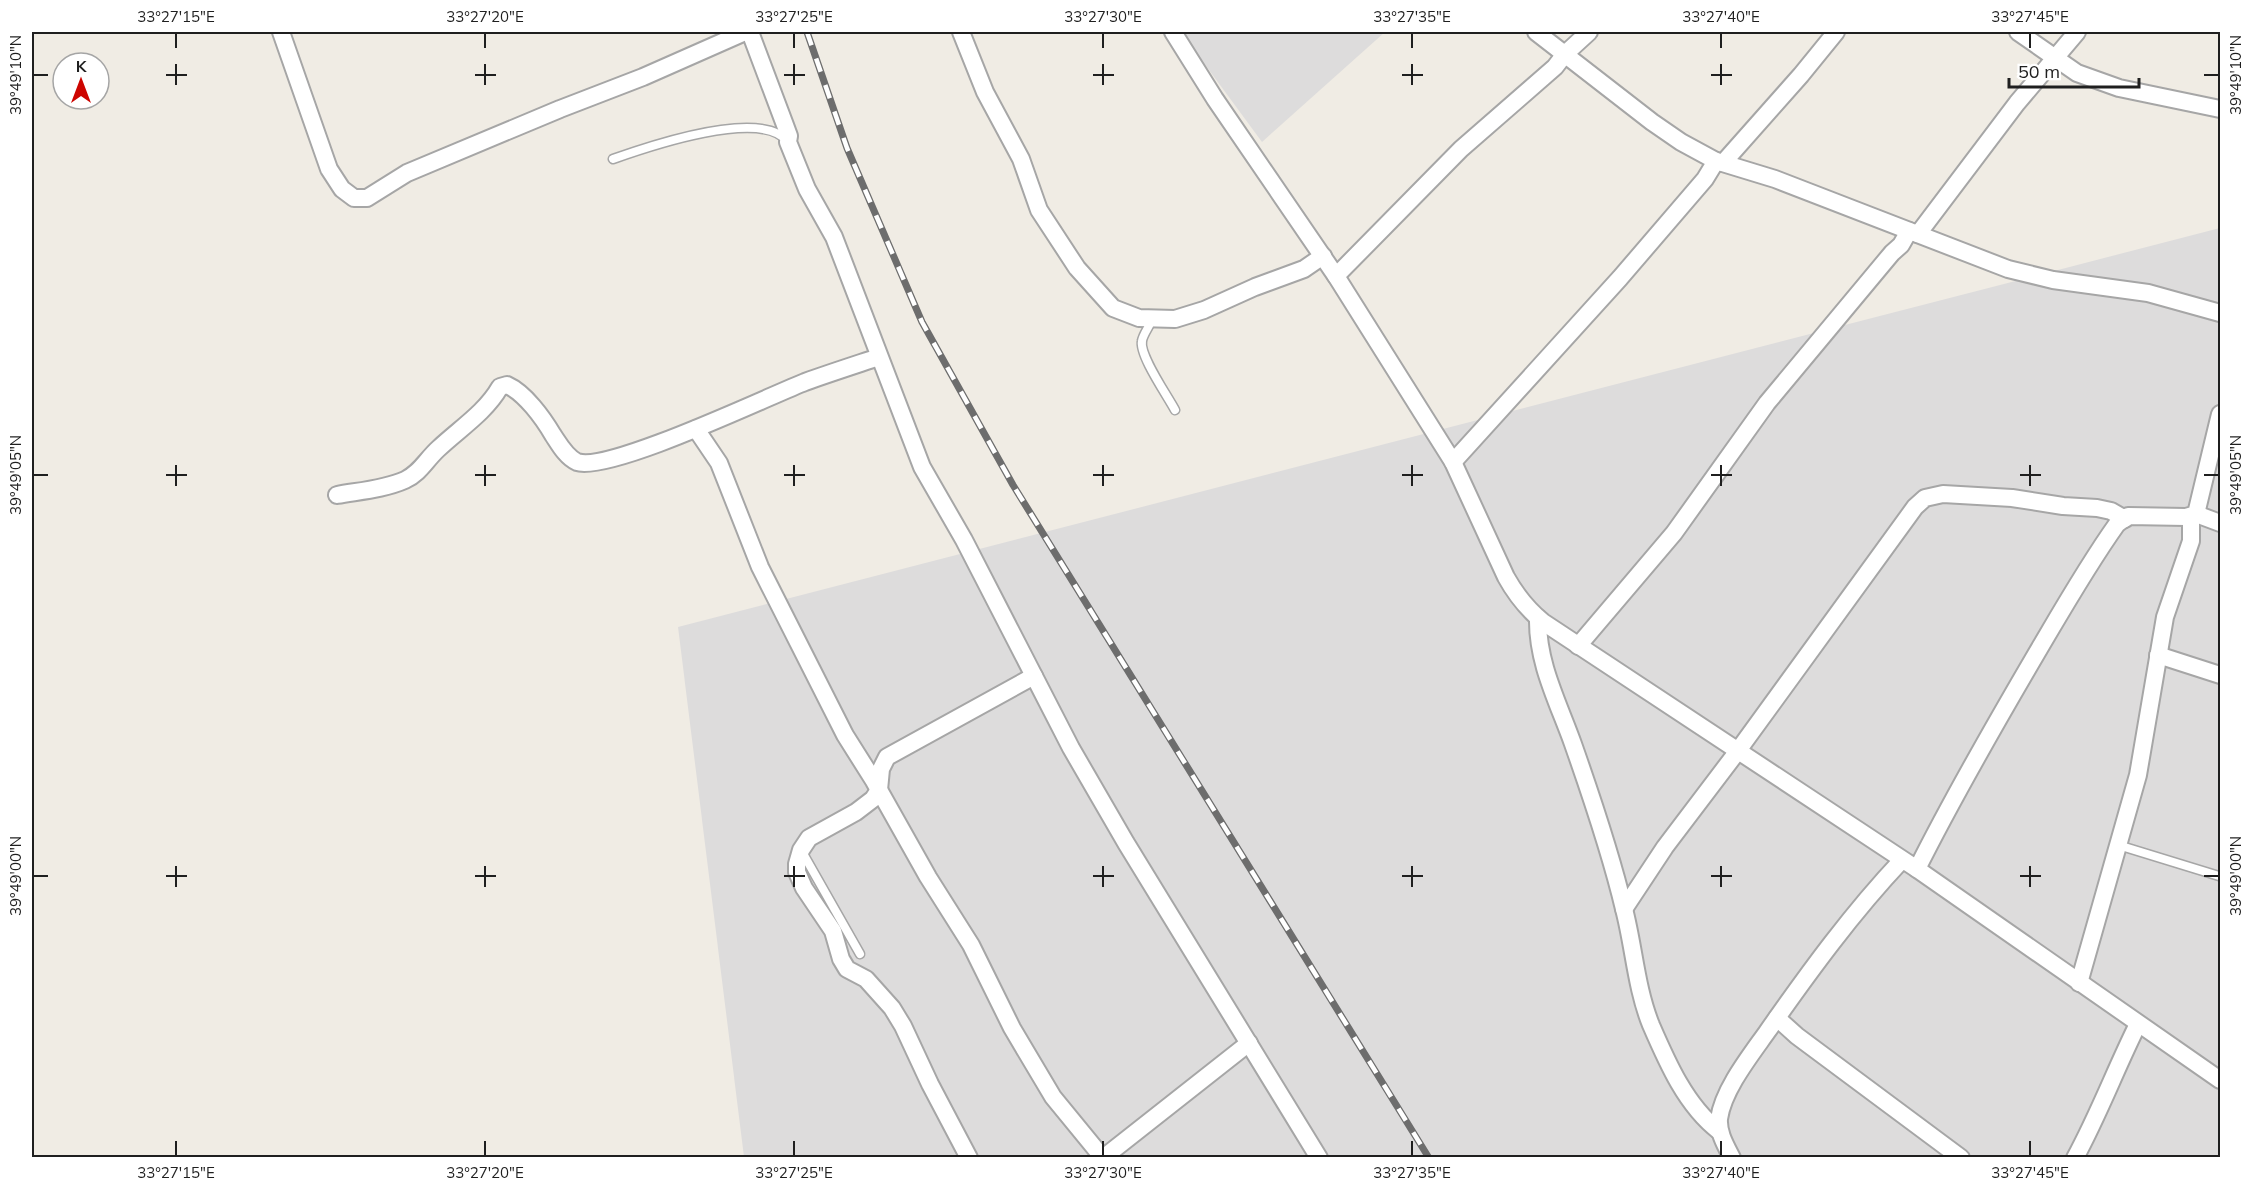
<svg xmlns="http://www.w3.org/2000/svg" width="2252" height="1189" viewBox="0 0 2252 1189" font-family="Mulish,sans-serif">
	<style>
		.residential { fill: #dddcdc }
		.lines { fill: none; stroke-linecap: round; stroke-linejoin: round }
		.lane-casing { stroke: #a6a6a6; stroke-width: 11 }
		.street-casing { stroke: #a6a6a6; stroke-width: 20 }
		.lane { stroke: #fff; stroke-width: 8 }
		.street { stroke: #fff; stroke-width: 16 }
		.rail-casing { stroke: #6d6d6d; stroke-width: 7 }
		.rail { stroke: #fff; stroke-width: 4.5; stroke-dasharray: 14; stroke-linecap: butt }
		.ticks { fill: none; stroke: #1f1f1f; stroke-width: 2 }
		.neatline { fill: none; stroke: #1f1f1f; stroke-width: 2 }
		.ticks-label { font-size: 15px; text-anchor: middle; fill: #1f1f1f }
	</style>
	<rect width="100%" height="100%" fill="#f0ece4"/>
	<g class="residential">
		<polygon points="1181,32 1385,32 1262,142"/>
		<polygon points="2220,228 2220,1157 744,1157 678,627"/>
	</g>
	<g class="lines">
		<g class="lane-casing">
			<g id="lane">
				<path d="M613,159C647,147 762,107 788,142"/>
				<path d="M1152,319C1150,326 1143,334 1142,341C1139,355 1167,395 1175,410"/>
				<polyline points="2118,845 2219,876"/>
				<polyline points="801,850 860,954"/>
			</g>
		</g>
		<g class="street-casing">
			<g id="street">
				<polyline points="281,32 329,169 342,189 354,198 367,198 407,173 560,109 643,77 745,32"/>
				<polyline points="750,32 785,125 789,136 788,142 807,189 834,237 922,467 964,540 1071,748 1126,843 1319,1158"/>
				<polyline points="961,32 985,92 1021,159 1039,210 1077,268 1113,308 1139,318 1175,319 1204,310 1255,287 1304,269 1323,256"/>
				<path d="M1173,32L1215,99L1336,276L1453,462L1506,577C1516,595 1527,609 1543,622L1917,869L2220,1080"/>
				<polyline points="1536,32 1652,122 1681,142 1716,161 1775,179 2008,269 2053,280 2148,293 2220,313"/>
				<polyline points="2018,32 2077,73 2119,88 2220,109"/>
				<polyline points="1723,163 1801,75 1836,32"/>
				<polyline points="1918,234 2017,103 2077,32"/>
				<polyline points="1336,276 1461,149 1555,67 1565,54 1589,32"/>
				<polyline points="696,429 719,463 760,567 845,735 874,781 928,877 971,945 1012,1028 1053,1097 1103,1158"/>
				<polyline points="1453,462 1620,278 1705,179 1716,161"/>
				<path d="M337,495C359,491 385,489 405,480C420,473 426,460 438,449C459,429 485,413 500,387L507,385C525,393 543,418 553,435C559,444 566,457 577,462C608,473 767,397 805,382C830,373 855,365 879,357"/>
				<polyline points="2196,514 2220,523"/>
				<path d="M1538,618C1537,663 1558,702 1573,744C1592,798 1611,854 1624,909C1634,947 1636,988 1651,1025C1667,1062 1686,1106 1719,1131"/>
				<polyline points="1578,646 1674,533 1767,403 1892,253 1901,245 1909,231"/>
				<polyline points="2158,655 2220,675"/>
				<path d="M1917,869C1953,797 1994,726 2035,656C2061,612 2087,566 2117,524L2128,516L2186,517L2196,514L2220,414"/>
				<polyline points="1624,909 1665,847 1737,752 1915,507 1925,498 1943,494 2012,498 2063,506 2097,508 2111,511 2125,519"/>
				<polyline points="2079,983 2138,775 2165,617 2191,541 2191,517"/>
				<polyline points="1777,1018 1797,1036 1961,1158"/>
				<polyline points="969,1158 930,1084 903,1026 892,1008 866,979 847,969 841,959 833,931 804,888 797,872 797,864 801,850 809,838 856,812 873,799 879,790 881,769 887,757 1034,676"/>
				<polyline points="1103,1158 1249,1043"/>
				<path d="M1732,1158C1726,1146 1718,1133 1719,1119C1723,1090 1750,1056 1767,1032C1809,972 1852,913 1902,860"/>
				<path d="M2075,1158C2099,1114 2116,1068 2138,1024"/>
			</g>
		</g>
		<use href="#lane" class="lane"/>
		<use href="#street" class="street"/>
		<g class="rail-casing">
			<polyline id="rail" points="807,32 847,148 922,322 1013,485 1429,1158"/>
		</g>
		<use href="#rail" class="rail"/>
	</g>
	<path class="ticks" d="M176,33V48M485,33V48M794,33V48M1103,33V48M1412,33V48M1721,33V48M2030,33V48M176,64V85M485,64V85M794,64V85M1103,64V85M1412,64V85M1721,64V85M33,75H48M166,75H187M475,75H496M784,75H805M1093,75H1114M1402,75H1423M1711,75H1732M2204,75H2219M176,465V486M485,465V486M794,465V486M1103,465V486M1412,465V486M1721,465V486M2030,465V486M33,475H48M166,475H187M475,475H496M784,475H805M1093,475H1114M1402,475H1423M1711,475H1732M2020,475H2041M2204,475H2219M176,866V887M485,866V887M794,866V887M1103,866V887M1412,866V887M1721,866V887M2030,866V887M33,876H48M166,876H187M475,876H496M784,876H805M1093,876H1114M1402,876H1423M1711,876H1732M2020,876H2041M2204,876H2219M176,1141V1156M485,1141V1156M794,1141V1156M1103,1141V1156M1412,1141V1156M1721,1141V1156M2030,1141V1156"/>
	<rect width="2252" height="1189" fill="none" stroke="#ffffff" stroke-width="66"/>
	<g transform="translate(81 81)"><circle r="28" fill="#ffffff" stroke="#a5a5a5" stroke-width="1.5"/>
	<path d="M0-4.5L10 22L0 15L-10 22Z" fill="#cd0500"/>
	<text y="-9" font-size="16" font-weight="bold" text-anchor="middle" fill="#1f1f1f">K</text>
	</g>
	<path d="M2009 78v9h130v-9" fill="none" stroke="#1f1f1f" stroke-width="3"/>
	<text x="2018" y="78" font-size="18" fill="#1f1f1f" stroke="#ffffff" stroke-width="4.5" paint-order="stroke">50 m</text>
	<rect x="33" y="33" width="2186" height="1123" class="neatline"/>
	<g class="ticks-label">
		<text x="176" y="22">33°27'15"E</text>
		<text x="485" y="22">33°27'20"E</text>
		<text x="794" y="22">33°27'25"E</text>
		<text x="1103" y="22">33°27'30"E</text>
		<text x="1412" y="22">33°27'35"E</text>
		<text x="1721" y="22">33°27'40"E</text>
		<text x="2030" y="22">33°27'45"E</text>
		<text transform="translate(16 75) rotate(-90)" y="5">39°49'10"N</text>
		<text transform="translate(2236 75) rotate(-90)" y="5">39°49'10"N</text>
		<text transform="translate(16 475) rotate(-90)" y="5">39°49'05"N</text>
		<text transform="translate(2236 475) rotate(-90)" y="5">39°49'05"N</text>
		<text transform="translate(16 876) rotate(-90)" y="5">39°49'00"N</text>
		<text transform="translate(2236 876) rotate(-90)" y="5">39°49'00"N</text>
		<text x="176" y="1178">33°27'15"E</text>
		<text x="485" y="1178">33°27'20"E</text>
		<text x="794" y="1178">33°27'25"E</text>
		<text x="1103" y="1178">33°27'30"E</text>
		<text x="1412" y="1178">33°27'35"E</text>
		<text x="1721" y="1178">33°27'40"E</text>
		<text x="2030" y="1178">33°27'45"E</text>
	</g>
</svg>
